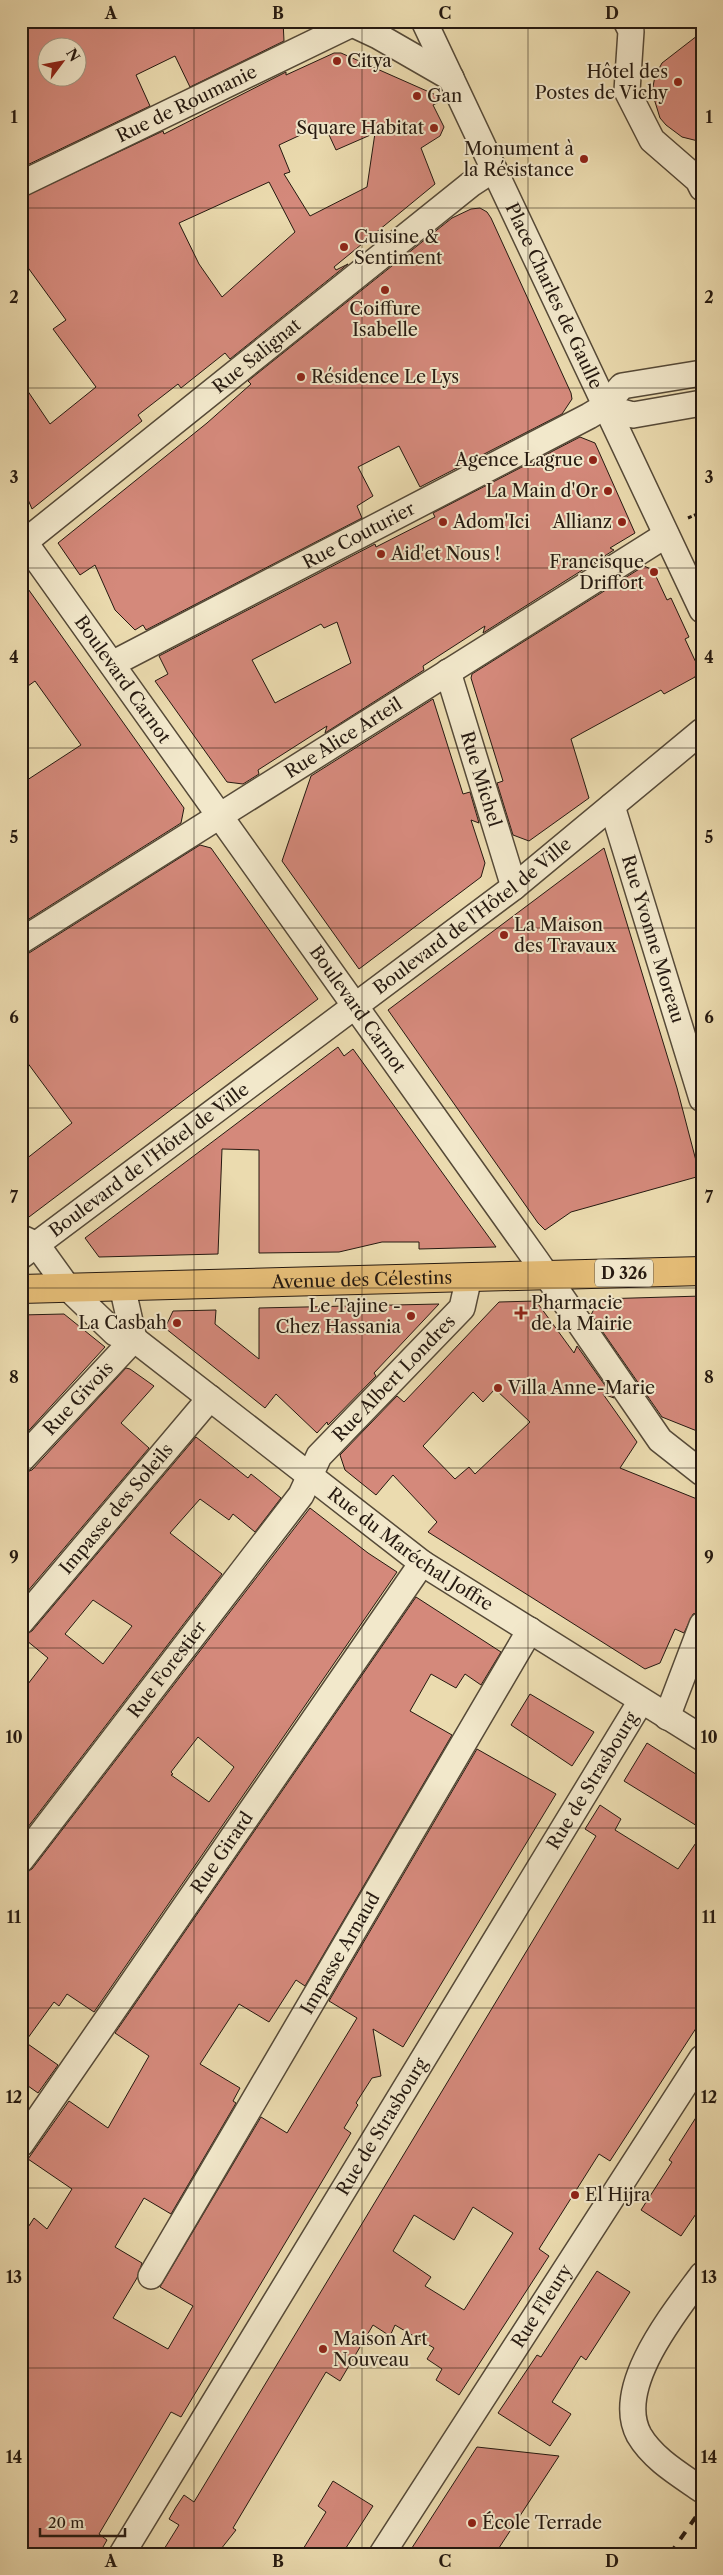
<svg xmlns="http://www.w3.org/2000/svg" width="723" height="2575" viewBox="0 0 723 2575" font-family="'Libre Caslon Text',serif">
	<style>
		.building { fill: #d4897b; stroke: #251910; fill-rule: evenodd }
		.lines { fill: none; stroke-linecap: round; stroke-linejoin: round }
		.street-casing { stroke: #564a38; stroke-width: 28 }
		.primary-casing { stroke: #251910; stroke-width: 30 }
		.path { stroke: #251910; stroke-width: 3; stroke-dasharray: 4 2.5; stroke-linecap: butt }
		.street { stroke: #f2e8cb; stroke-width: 25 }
		.primary { stroke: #e6be78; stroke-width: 28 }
		.rail { stroke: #251910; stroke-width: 4; stroke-dasharray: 9 9; stroke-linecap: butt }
		.grid { fill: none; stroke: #251910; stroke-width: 1; stroke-opacity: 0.55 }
		.poi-dot { fill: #8f2418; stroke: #f2e8cb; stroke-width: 2 }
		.labels { text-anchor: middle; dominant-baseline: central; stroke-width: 4; stroke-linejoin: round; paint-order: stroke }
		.shield { fill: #f2e8cb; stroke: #625748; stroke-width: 1 }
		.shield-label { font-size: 16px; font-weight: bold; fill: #251910 }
		.poi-label { font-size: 18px; fill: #251910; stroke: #f2e8cb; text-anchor: start }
		.street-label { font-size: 18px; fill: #251910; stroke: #f2e8cb }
		.neatline { fill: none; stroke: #251910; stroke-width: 2 }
		.grid-label { font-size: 16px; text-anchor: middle; font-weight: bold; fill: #251910 }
	</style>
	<rect width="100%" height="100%" fill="#ebdbaf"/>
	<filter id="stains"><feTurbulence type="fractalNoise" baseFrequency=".004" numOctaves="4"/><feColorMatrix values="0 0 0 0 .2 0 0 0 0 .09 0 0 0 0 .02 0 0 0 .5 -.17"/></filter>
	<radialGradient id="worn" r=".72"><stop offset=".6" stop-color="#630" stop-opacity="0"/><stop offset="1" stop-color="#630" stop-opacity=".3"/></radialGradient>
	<g class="building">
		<path d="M21,21H283L284,41L190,87L175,56L136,75L150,106L21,168ZM48,48H78V78H48Z"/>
		<polygon points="702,32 702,142 682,137 666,125 660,118 652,92 655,76 662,63"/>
		<path d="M334,53H341L445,99L433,105L444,127L440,136L421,148L435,184L334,267L336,270L348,264L230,359L225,353L181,388L178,384L138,415L142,421L32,509L21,483V381L50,424L96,387L53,329L66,320L21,258V198L163,131L164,134L286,72V75ZM324,124L336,150L375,133L367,187L310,216L284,174L290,172L279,145ZM269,182L295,232L222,297L199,264L179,223Z"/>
		<polygon points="480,208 487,212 491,218 571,393 572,399 562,414 420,487 399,446 358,467 373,496 357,506 362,518 146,630 143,625 135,630 115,610 95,565 80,575 58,543 207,423 251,384 248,381 452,218 471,209"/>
		<path d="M580,437L595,443L635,533L610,548L614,550L483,633L485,626L423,666L424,670L325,733L327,726L258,770L259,774L243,784L227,782L155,681L168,674L159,656L375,544L376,547L435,517L433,513ZM337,622L351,663L275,703L252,660L321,624L324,628Z"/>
		<polygon points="644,566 653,570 667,600 671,598 689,637 685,639 699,669 695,677 664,694 661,690 571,739 589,798 529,841 513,835 497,783 503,781 471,678 472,674"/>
		<polygon points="21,579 184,808 181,823 21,924 21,784 81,745 35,681 21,691"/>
		<polygon points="433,699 463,794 470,792 479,823 471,820 485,863 481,877 359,969 282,861 311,776"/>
		<polygon points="200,845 211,848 318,999 21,1223 21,1163 72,1123 21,1054 21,955 29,953"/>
		<polygon points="604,848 677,1088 700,1176 571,1212 545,1230 538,1223 388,1010"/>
		<polygon points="338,1047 344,1056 353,1049 496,1247 419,1249 419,1242 382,1242 339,1252 259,1253 259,1150 222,1149 218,1254 99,1257 85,1238"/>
		<polygon points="702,1296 702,1433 662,1417 591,1315 599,1299"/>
		<path d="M536,1301L574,1353L577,1346L614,1398L603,1394L637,1442L620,1468L702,1501V1611L693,1614L684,1633L675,1629L660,1663L645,1669L428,1532L437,1522L393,1475L376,1495L345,1470L340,1455L397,1396L404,1402L499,1302ZM495,1389L530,1422L475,1474L469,1467L455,1479L423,1446L473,1392L483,1402Z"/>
		<polygon points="439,1304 374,1373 376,1376 328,1425 327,1422 317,1433 276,1394 265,1408 165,1328 173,1311 216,1310 215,1324 259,1359 259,1308"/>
		<polygon points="64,1314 105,1347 21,1439 21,1315"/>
		<polygon points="126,1368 130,1369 154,1386 121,1423 149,1448 21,1599 21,1474 32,1470"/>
		<path d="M196,1437L248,1478L251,1474L281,1498L255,1532L233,1514L229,1520L200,1499L170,1533L222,1574L21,1836V1693L48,1658L21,1636L32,1631ZM93,1600L132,1626L103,1664L65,1634Z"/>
		<path d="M310,1508L368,1553L397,1572L94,2012L67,1994L59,2006L54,2002L25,2042L58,2065L38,2093L21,2081V1874L32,1869ZM198,1737L234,1767L209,1802L171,1775L173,1774L171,1772Z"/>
		<polygon points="416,1597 501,1652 481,1685 465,1674 456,1688 431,1674 410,1711 452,1735 305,1986 296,1980 269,2022 239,2004 200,2064 240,2088 233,2101 236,2103 171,2214 144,2198 115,2247 142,2263 137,2278 113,2318 168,2349 193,2306 160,2287 261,2117 287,2133 357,2018 329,2001 477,1749 556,1794 403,2047 373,2029 381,2076 372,2078 356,2103 358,2105 344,2128 351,2133 181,2417 171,2412 99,2534 107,2540 99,2554 21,2554 21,2238 34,2218 47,2229 72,2189 28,2159 69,2101 108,2128 149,2056 115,2033"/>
		<polygon points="530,1694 594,1732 572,1766 511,1725"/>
		<polygon points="647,1743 702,1778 702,1829 624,1781"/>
		<path d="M600,1805L621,1819L615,1830L678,1869L702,1834V2019L610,2161L599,2154L539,2249L549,2256L459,2395L436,2380L442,2369L427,2359L434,2348L395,2325L390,2336L373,2325L340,2381L326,2372L233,2528L236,2530L217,2554H161L179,2525L169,2519L176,2507L184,2495L194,2502L596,1836L585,1829ZM473,2207L513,2233L464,2310L425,2286L431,2277L393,2251L414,2215L454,2240Z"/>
		<polygon points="702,2108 702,2205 681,2236 641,2210 672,2162 669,2160"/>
		<polygon points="597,2271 630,2292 586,2360 581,2356 552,2402 571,2414 550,2446 498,2413 537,2355 541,2357"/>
		<polygon points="477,2447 559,2456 495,2554 408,2554"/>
		<polygon points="333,2481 373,2506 342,2554 300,2554 326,2512 318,2506"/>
	</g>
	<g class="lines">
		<g class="street-casing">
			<g id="street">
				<polyline points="346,21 378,36 451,78"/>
				<path id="s1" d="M424,21L702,610"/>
				<polyline points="626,21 631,31 627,91 652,140 698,180 702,188"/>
				<path id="s2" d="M21,184L352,24"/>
				<polyline points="604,407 633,415 702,403"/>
				<path id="s3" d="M21,537L536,1260L660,1440L702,1473"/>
				<path id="s4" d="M21,545L471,184L494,169"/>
				<path id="s5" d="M112,664L589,416L604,407L622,386L702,373"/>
				<path id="s6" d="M448,672L514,887"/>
				<path id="s7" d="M612,806L702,1099"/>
				<path id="s8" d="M21,941L666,535"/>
				<path id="s9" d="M22,1238L37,1245L68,1288L115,1333L134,1339L422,1563L702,1738"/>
				<path id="s10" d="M21,1256L514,887L702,731"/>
				<polyline points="122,1286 134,1339"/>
				<path id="s11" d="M21,1460L134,1339"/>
				<path id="s12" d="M21,1622L210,1398"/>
				<polyline points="667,1717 702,1625"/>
				<path id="s13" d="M21,1860L301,1495L319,1456L462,1308L469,1277"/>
				<path id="s14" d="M21,2144L422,1563"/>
				<path d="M702,2275C675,2312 613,2387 639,2435C653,2459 679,2474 702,2490"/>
				<path id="s15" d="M151,2276L530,1630"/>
				<path id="s16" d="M122,2554L641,1701"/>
				<path id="s17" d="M382,2554L702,2058"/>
			</g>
		</g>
		<g class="primary-casing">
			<g id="primary">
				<path id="s18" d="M21,1289L702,1271"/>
			</g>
		</g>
		<polyline class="path" points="688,518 702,512"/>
		<use href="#street" class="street"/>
		<use href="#primary" class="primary"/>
		<g class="rail">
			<polyline points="670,2554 702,2508"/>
			<polyline points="692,2554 702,2541"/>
		</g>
	</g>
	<path class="grid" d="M194,21V2554M362,21V2554M528,21V2554M21,208H702M21,388H702M21,568H702M21,748H702M21,928H702M21,1108H702M21,1288H702M21,1468H702M21,1648H702M21,1828H702M21,2008H702M21,2188H702M21,2368H702"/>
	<g class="poi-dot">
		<circle cx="337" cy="61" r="5"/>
		<circle cx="678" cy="82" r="5"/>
		<circle cx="417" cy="96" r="5"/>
		<circle cx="434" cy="128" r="5"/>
		<circle cx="584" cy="159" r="5"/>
		<circle cx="344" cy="247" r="5"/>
		<circle cx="385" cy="290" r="5"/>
		<circle cx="301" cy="377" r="5"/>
		<circle cx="593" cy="460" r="5"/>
		<circle cx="608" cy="491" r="5"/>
		<circle cx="443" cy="522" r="5"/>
		<circle cx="622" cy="522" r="5"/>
		<circle cx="381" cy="554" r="5"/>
		<circle cx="654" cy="572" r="5"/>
		<circle cx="504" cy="935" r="5"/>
		<path d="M518.5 1305.5h5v5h5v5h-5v5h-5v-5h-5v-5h5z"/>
		<circle cx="411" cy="1316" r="5"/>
		<circle cx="177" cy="1323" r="5"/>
		<circle cx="498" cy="1388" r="5"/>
		<circle cx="575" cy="2195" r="5"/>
		<circle cx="323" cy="2349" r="5"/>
		<circle cx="472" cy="2523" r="5"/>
	</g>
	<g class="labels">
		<rect class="shield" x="595" y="1259.5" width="58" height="27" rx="4"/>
		<g class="shield-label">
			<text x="624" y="1273">D 326</text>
		</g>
		<g class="poi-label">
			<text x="347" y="61">Citya</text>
			<text x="668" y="72" text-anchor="end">Hôtel des<tspan x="668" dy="21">Postes de Vichy</tspan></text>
			<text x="427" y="96">Gan</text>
			<text x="424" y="128" text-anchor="end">Square Habitat</text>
			<text x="574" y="149" text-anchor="end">Monument à<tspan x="574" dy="21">la Résistance</tspan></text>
			<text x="354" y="237">Cuisine &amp;<tspan x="354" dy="21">Sentiment</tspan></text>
			<text x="385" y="309" text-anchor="middle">Coiffure<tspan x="385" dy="21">Isabelle</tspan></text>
			<text x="311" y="377">Résidence Le Lys</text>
			<text x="583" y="460" text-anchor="end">Agence Lagrue</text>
			<text x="598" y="491" text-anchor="end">La Main d'Or</text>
			<text x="453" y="522">Adom'Ici</text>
			<text x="612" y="522" text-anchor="end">Allianz</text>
			<text x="391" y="554">Aid'et Nous !</text>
			<text x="644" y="562" text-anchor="end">Francisque<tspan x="644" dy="21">Driffort</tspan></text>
			<text x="514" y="925">La Maison<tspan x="514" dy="21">des Travaux</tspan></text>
			<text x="531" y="1303">Pharmacie<tspan x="531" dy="21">de la Mairie</tspan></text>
			<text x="401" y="1306" text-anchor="end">Le Tajine -<tspan x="401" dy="21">Chez Hassania</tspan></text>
			<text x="167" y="1323" text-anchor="end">La Casbah</text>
			<text x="508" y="1388">Villa Anne-Marie</text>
			<text x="585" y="2195">El Hijra</text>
			<text x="333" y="2339">Maison Art<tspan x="333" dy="21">Nouveau</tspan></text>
			<text x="482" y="2523">École Terrade</text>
		</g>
		<g class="street-label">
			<text stroke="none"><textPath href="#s2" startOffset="184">Rue de Roumanie</textPath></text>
			<text stroke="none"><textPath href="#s1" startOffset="304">Place Charles de Gaulle</textPath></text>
			<text stroke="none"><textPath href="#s4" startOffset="302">Rue Salignat</textPath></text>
			<text stroke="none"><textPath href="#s5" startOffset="278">Rue Couturier</textPath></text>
			<text stroke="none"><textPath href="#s3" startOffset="175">Boulevard Carnot</textPath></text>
			<text stroke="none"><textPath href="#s8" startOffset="381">Rue Alice Arteil</textPath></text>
			<text stroke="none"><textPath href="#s6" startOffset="112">Rue Michel</textPath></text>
			<text stroke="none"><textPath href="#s10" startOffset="565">Boulevard de l'Hôtel de Ville</textPath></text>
			<text stroke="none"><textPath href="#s7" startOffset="139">Rue Yvonne Moreau</textPath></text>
			<text stroke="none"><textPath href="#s3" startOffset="580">Boulevard Carnot</textPath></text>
			<text stroke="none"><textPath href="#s10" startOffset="160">Boulevard de l'Hôtel de Ville</textPath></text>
			<text stroke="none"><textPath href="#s18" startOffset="341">Avenue des Célestins</textPath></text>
			<text stroke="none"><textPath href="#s13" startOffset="611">Rue Albert Londres</textPath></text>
			<text stroke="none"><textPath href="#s11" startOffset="84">Rue Givois</textPath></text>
			<text stroke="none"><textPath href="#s12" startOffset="148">Impasse des Soleils</textPath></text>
			<text stroke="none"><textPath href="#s9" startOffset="502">Rue du Maréchal Joffre</textPath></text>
			<text stroke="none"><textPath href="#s13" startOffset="240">Rue Forestier</textPath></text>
			<text stroke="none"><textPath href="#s16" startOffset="905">Rue de Strasbourg</textPath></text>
			<text stroke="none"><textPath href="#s14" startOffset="354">Rue Girard</textPath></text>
			<text stroke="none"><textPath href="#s15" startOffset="374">Impasse Arnaud</textPath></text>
			<text stroke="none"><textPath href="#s16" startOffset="500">Rue de Strasbourg</textPath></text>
			<text stroke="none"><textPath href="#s17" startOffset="295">Rue Fleury</textPath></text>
		</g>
	</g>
	<rect width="723" height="2575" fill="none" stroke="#ebdbaf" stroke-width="55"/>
	<g transform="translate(62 62) rotate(58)"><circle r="24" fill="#f2e8cb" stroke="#a09580"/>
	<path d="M0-4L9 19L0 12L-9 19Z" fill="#8f2418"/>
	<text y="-8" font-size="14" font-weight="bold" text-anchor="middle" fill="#251910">N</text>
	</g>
	<path d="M40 2528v8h85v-8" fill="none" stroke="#251910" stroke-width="2.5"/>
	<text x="48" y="2528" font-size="15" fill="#251910" stroke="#f2e8cb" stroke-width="4" paint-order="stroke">20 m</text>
	<rect x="28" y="28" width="668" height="2520" class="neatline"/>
	<g class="grid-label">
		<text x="111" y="19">A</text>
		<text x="278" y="19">B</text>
		<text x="445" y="19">C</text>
		<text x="612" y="19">D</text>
		<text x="14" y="123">1</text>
		<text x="709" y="123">1</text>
		<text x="14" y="303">2</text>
		<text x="709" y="303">2</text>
		<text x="14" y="483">3</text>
		<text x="709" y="483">3</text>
		<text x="14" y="663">4</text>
		<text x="709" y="663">4</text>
		<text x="14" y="843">5</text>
		<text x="709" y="843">5</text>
		<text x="14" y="1023">6</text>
		<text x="709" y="1023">6</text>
		<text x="14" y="1203">7</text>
		<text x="709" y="1203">7</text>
		<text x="14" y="1383">8</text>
		<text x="709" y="1383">8</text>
		<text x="14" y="1563">9</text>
		<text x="709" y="1563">9</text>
		<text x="14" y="1743">10</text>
		<text x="709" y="1743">10</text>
		<text x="14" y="1923">11</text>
		<text x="709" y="1923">11</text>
		<text x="14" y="2103">12</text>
		<text x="709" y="2103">12</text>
		<text x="14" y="2283">13</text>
		<text x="709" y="2283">13</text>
		<text x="14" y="2463">14</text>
		<text x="709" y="2463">14</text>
		<text x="111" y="2567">A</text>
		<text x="278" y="2567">B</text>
		<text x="445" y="2567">C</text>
		<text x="612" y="2567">D</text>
	</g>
	<rect width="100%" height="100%" filter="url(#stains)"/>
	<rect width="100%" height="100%" fill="url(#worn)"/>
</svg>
